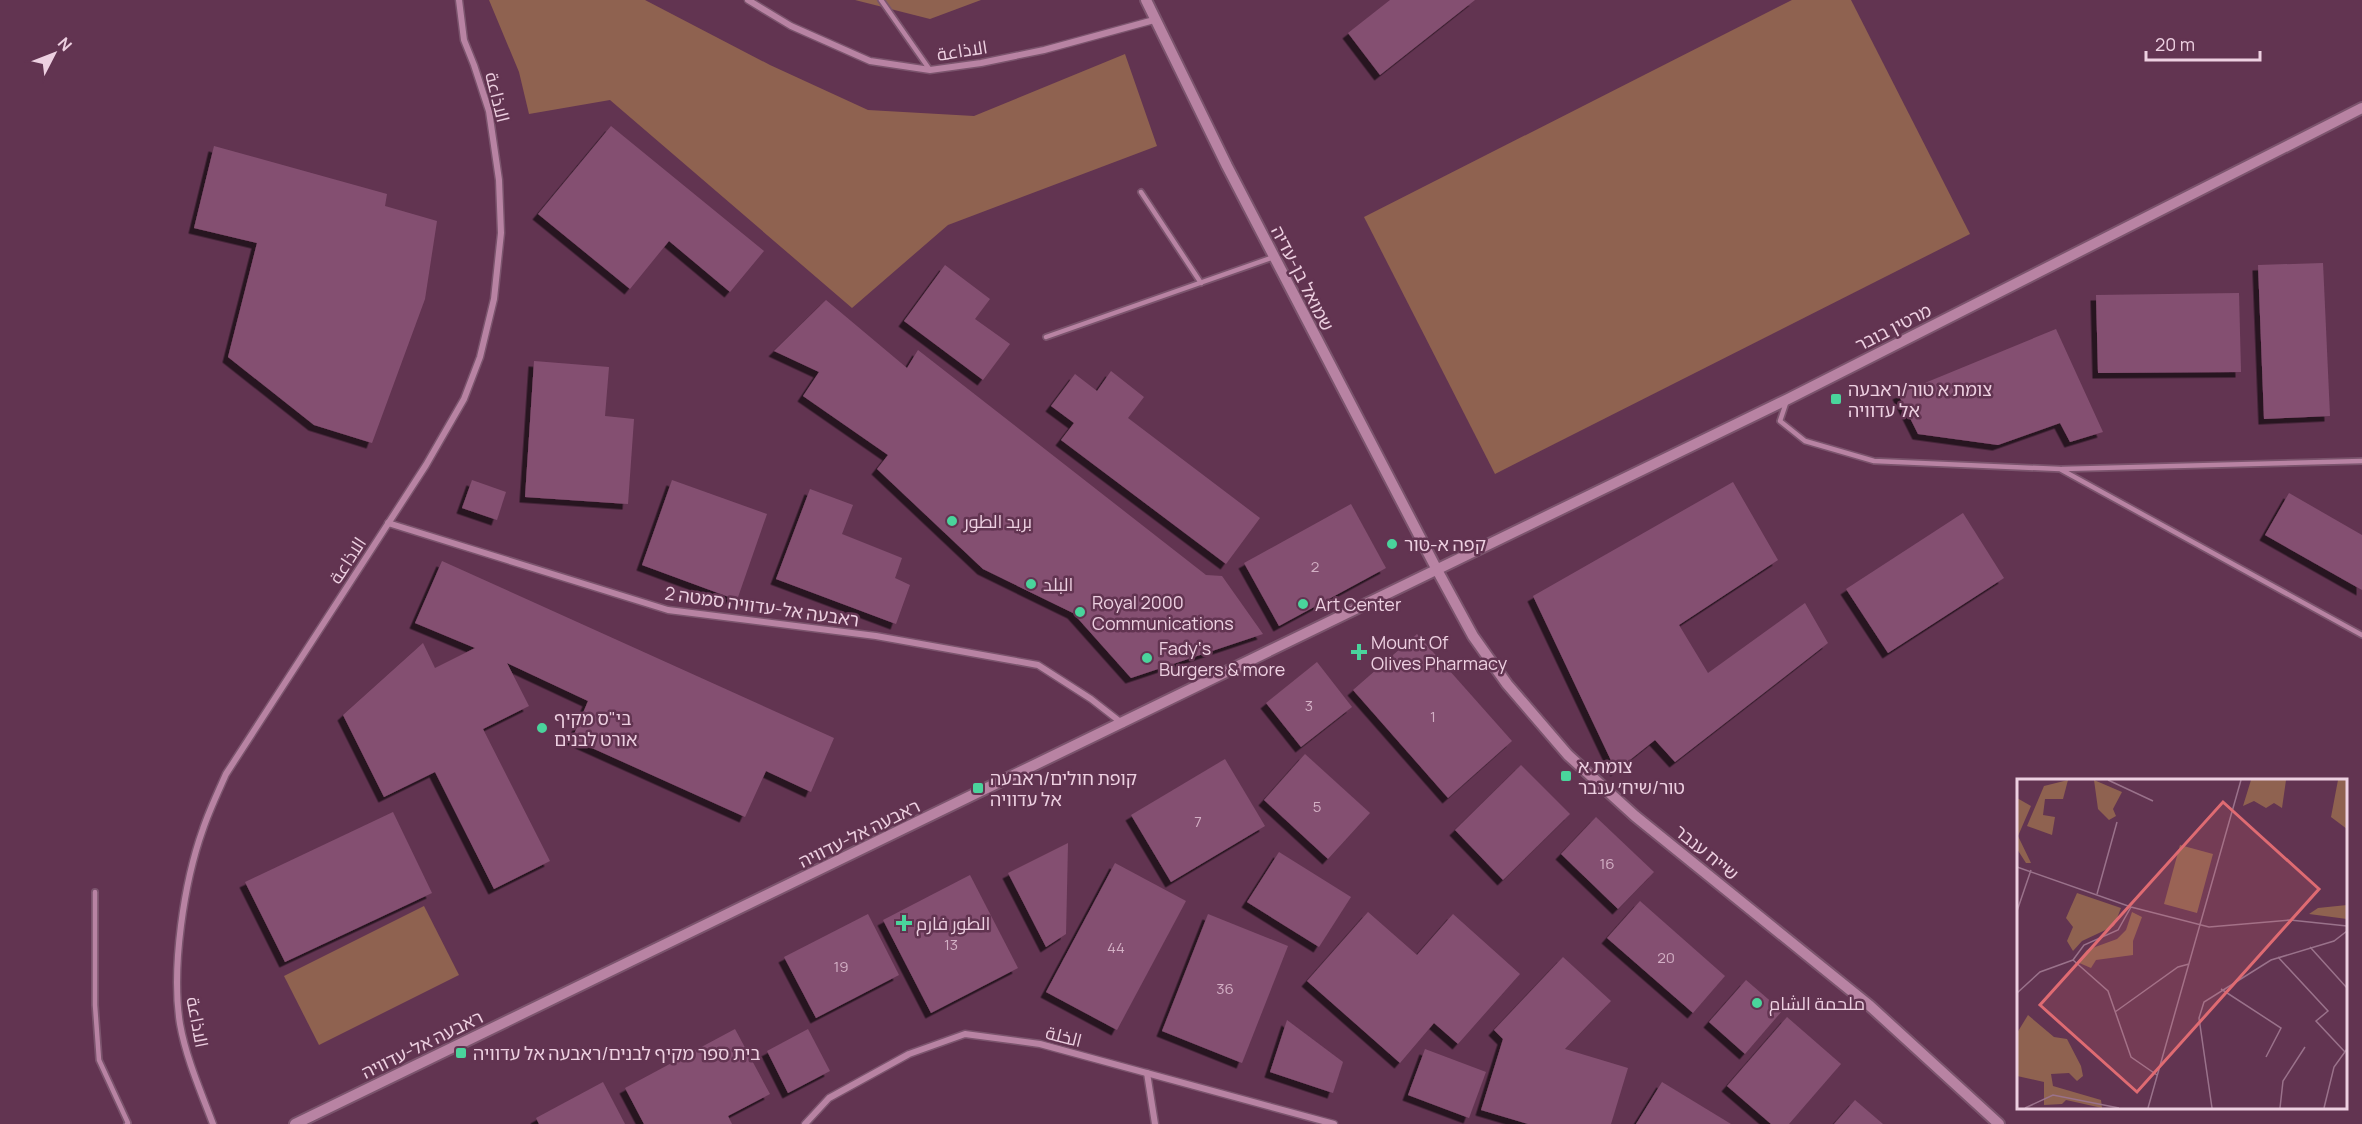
<svg xmlns="http://www.w3.org/2000/svg" width="2362" height="1124" viewBox="0 0 2362 1124" font-family="Manrope,Cairo,'Noto Sans Hebrew',sans-serif">
	<style>
		.green { fill: #8f6250 }
		.building { fill: #845071; filter: url(#shadow) }
		.lines { fill: none; stroke-linecap: round; stroke-linejoin: round }
		.service-casing { stroke: #7b546d; stroke-width: 8 }
		.minor-casing { stroke: #7b546d; stroke-width: 9 }
		.tertiary-casing { stroke: #7b546d; stroke-width: 14 }
		.service { stroke: #b883a3; stroke-width: 4.5 }
		.minor { stroke: #b883a3; stroke-width: 6 }
		.tertiary { stroke: #b883a3; stroke-width: 10 }
		.poi-dot { fill: #4ad49c; stroke: #623451; stroke-width: 2 }
		.labels { text-anchor: middle; dominant-baseline: central; stroke-width: 5; stroke-linejoin: round; paint-order: stroke }
		.number-label { font-size: 15px; fill: #d3b0c5 }
		.street-label { font-size: 18px; fill: #edd0e1; stroke: #623451 }
		.poi-label { font-size: 18px; fill: #edd0e1; stroke: #623451; text-anchor: start }
		.inset-road { fill: none; stroke: #9a728b; stroke-width: 1.5 }
		.view { fill: #df6b72; fill-opacity: 0.15; stroke: #df6b72; stroke-width: 3 }
		.inset-edge { fill: none; stroke: #edd0e1; stroke-width: 3 }
	</style>
	<defs>
		<filter id="shadow"><feDropShadow dx="-5.5" dy="5.5" stdDeviation="0" flood-color="#0009"/></filter>
	</defs>
	<rect width="100%" height="100%" fill="#623451"/>
	<g class="green">
		<polygon points="489,0 645,0 770,65 868,110 974,116 1125,54 1157,146 948,225 852,308 610,100 529,114 519,72"/>
		<polygon points="855,0 981,0 930,19"/>
		<polygon points="1792,0 1851,0 1970,234 1495,474 1364,217"/>
		<polygon points="424,906 459,975 319,1045 284,976"/>
	</g>
	<g class="building">
		<polygon points="1390,0 1475,0 1380,75 1348,33"/>
		<polygon points="611,126 764,251 730,292 669,241 630,289 538,214"/>
		<polygon points="214,146 387,194 385,206 437,221 425,299 372,443 314,425 228,357 257,243 194,228"/>
		<polygon points="2323,263 2330,416 2264,419 2258,265"/>
		<polygon points="945,265 990,299 975,319 1010,344 983,380 904,321"/>
		<polygon points="2239,293 2241,372 2098,373 2096,295"/>
		<polygon points="826,300 907,368 918,350 1206,575 1222,576 1263,634 1131,678 1073,613 983,569 877,469 888,455 803,396 819,372 774,351"/>
		<polygon points="2056,329 2103,432 2070,442 2060,423 1998,445 1918,434 1898,394"/>
		<polygon points="534,361 609,367 605,416 634,419 628,504 525,497"/>
		<polygon points="1111,371 1144,397 1128,418 1260,518 1226,564 1061,440 1074,423 1051,406 1075,374 1097,391"/>
		<polygon points="472,480 506,492 497,520 462,508"/>
		<polygon points="672,480 767,514 737,600 642,565"/>
		<polygon points="1733,482 1778,560 1679,625 1708,673 1805,603 1828,643 1675,762 1655,740 1616,771 1533,596"/>
		<polygon points="810,489 853,505 842,534 902,558 895,578 910,585 896,624 776,579"/>
		<polygon points="2289,493 2362,535 2362,590 2265,535"/>
		<polygon points="1351,504 1386,568 1279,626 1244,563"/>
		<polygon points="1963,513 2004,578 1888,653 1846,589"/>
		<polygon points="442,561 834,738 811,792 766,771 745,817 572,739 588,701 507,663 529,706 483,729 550,861 494,889 435,772 384,797 343,715 423,643 435,668 475,648 415,623"/>
		<polygon points="1417,634 1512,741 1448,798 1353,690"/>
		<polygon points="1317,662 1352,707 1301,747 1266,703"/>
		<polygon points="1305,754 1370,813 1328,859 1264,800"/>
		<polygon points="1225,759 1265,826 1171,882 1131,815"/>
		<polygon points="1521,765 1570,814 1503,880 1455,830"/>
		<polygon points="393,812 432,893 285,962 245,882"/>
		<polygon points="1596,817 1654,872 1618,909 1561,854"/>
		<polygon points="1068,843 1066,934 1046,947 1008,873"/>
		<polygon points="1279,852 1351,897 1319,947 1247,902"/>
		<polygon points="1115,863 1186,901 1117,1030 1046,992"/>
		<polygon points="970,875 1018,968 931,1013 883,920"/>
		<polygon points="1640,901 1725,976 1693,1013 1607,938"/>
		<polygon points="1368,912 1417,955 1453,914 1520,974 1458,1044 1434,1023 1400,1063 1307,981"/>
		<polygon points="868,914 899,975 816,1018 784,957"/>
		<polygon points="1208,914 1288,946 1242,1063 1162,1031"/>
		<polygon points="1563,957 1611,1001 1565,1049 1628,1068 1611,1124 1528,1124 1481,1110 1503,1039 1494,1030"/>
		<polygon points="1746,980 1782,1011 1745,1054 1709,1022"/>
		<polygon points="1787,1017 1841,1064 1789,1124 1771,1124 1727,1086"/>
		<polygon points="1287,1020 1343,1062 1333,1093 1270,1072"/>
		<polygon points="735,1029 770,1094 728,1116 732,1124 644,1124 625,1088"/>
		<polygon points="808,1029 830,1071 788,1093 767,1051"/>
		<polygon points="1425,1049 1486,1072 1469,1118 1408,1095"/>
		<polygon points="603,1082 625,1124 539,1124 536,1118"/>
		<polygon points="1662,1082 1731,1124 1636,1124"/>
		<polygon points="1855,1100 1883,1124 1834,1124"/>
	</g>
	<g class="lines">
		<g class="service-casing">
			<g id="service">
				<polyline points="881,0 930,70"/>
				<polyline points="1141,192 1201,283"/>
				<polyline points="1046,337 1274,257"/>
				<polyline points="1786,403 1780,421 1805,441 1874,461 2060,469 2362,635"/>
				<polyline points="2062,469 2362,461"/>
				<polyline points="95,892 95,1005 99,1060 128,1123 127,1124"/>
			</g>
		</g>
		<g class="minor-casing">
			<g id="minor">
				<polyline points="748,0 791,26 870,61 930,70 981,63 1044,50 1154,20"/>
				<polyline points="388,523 668,610 876,636 1038,665 1091,699 1123,724"/>
				<polyline points="1147,1073 1155,1124"/>
				<path d="M213,1124C201,1092 186,1058 180,1024C171,968 184,882 203,829C209,811 218,792 226,774L426,465L464,399L480,357L494,299L501,233L499,180L489,111L474,65L464,40L459,0"/>
				<polyline points="805,1124 829,1098 909,1054 965,1034 1040,1044 1334,1124"/>
			</g>
		</g>
		<g class="tertiary-casing">
			<g id="tertiary">
				<polyline points="1146,0 1227,166 1436,568 1473,636 1507,684 1568,755 1635,816 1870,1006 1999,1124"/>
				<polyline points="295,1124 1788,399 2362,108"/>
			</g>
		</g>
		<use href="#service" class="service"/>
		<use href="#minor" class="minor"/>
		<use href="#tertiary" class="tertiary"/>
	</g>
	<g class="poi-dot">
		<rect x="1830" y="393" width="12" height="12" rx="3"/>
		<circle cx="952" cy="521" r="6"/>
		<circle cx="1392" cy="544" r="6"/>
		<circle cx="1031" cy="584" r="6"/>
		<circle cx="1303" cy="604" r="6"/>
		<circle cx="1080" cy="612" r="6"/>
		<path d="M1356 643h6v6h6v6h-6v6h-6v-6h-6v-6h6z"/>
		<circle cx="1147" cy="658" r="6"/>
		<circle cx="542" cy="728" r="6"/>
		<rect x="1560" y="770" width="12" height="12" rx="3"/>
		<rect x="972" y="782" width="12" height="12" rx="3"/>
		<path d="M901 914h6v6h6v6h-6v6h-6v-6h-6v-6h6z"/>
		<circle cx="1757" cy="1003" r="6"/>
		<rect x="455" y="1047" width="12" height="12" rx="3"/>
	</g>
	<g class="labels">
		<g class="number-label">
			<text x="1315" y="566">2</text>
			<text x="1309" y="705">3</text>
			<text x="1433" y="716">1</text>
			<text x="1317" y="806">5</text>
			<text x="1198" y="821">7</text>
			<text x="1607" y="863">16</text>
			<text x="951" y="944">13</text>
			<text x="1116" y="947">44</text>
			<text x="1666" y="957">20</text>
			<text x="841" y="966">19</text>
			<text x="1225" y="988">36</text>
		</g>
		<g class="street-label">
			<text transform="translate(962 50) rotate(-9)">الاذاعة</text>
			<text transform="translate(498 97) rotate(76)">الاذاعة</text>
			<text transform="translate(1303 278) rotate(63)">שמואל בן-עדיה</text>
			<text transform="translate(1893 327) rotate(-27)">מרטין בובר</text>
			<text transform="translate(347 560) rotate(-57)">الاذاعة</text>
			<text transform="translate(762 606) rotate(8)">ראבעה אל-עדוויה סמטה 2</text>
			<text transform="translate(859 833) rotate(-26)">ראבעה אל-עדוויה</text>
			<text transform="translate(1707 852) rotate(39)">שייח ענבר</text>
			<text transform="translate(198 1022) rotate(79)">الاذاعة</text>
			<text transform="translate(1064 1036) rotate(14)">الخلة</text>
			<text transform="translate(422 1044) rotate(-26)">ראבעה אל-עדוויה</text>
		</g>
		<g class="poi-label">
			<text x="1848" y="389">צומת א טור/ראבעה<tspan x="1848" dy="21">אל עדוויה</tspan></text>
			<text x="964" y="521">بريد الطور</text>
			<text x="1404" y="544">קפה א-טור</text>
			<text x="1043" y="584">البلد</text>
			<text x="1092" y="602">Royal 2000<tspan x="1092" dy="21">Communications</tspan></text>
			<text x="1315" y="604">Art Center</text>
			<text x="1371" y="642">Mount Of<tspan x="1371" dy="21">Olives Pharmacy</tspan></text>
			<text x="1159" y="648">Fady‘s<tspan x="1159" dy="21">Burgers &amp; more</tspan></text>
			<text x="554" y="718">בי"ס מקיף<tspan x="554" dy="21">אורט לבנים</tspan></text>
			<text x="1578" y="766">צומת א<tspan x="1578" dy="21">טור/שיח׳ ענבר</tspan></text>
			<text x="990" y="778">קופת חולים/ראבעה<tspan x="990" dy="21">אל עדוויה</tspan></text>
			<text x="916" y="923">الطور فارم</text>
			<text x="1769" y="1003">ملحمة الشام</text>
			<text x="473" y="1053">בית ספר מקיף לבנים/ראבעה אל עדוויה</text>
		</g>
	</g>
	<g transform="translate(2017 779)">
		<rect width="330" height="330" fill="#623451"/>
		<path d="M51,1L46,20H28L26,36L38,38L35,56L10,47L27,7ZM77,1L105,13L96,30L99,37L92,41L81,30ZM234,1H269L265,29L257,24L249,29L237,22L226,27ZM321,1H330V50L314,38ZM0,19L14,27L1,57L14,84H9L0,70ZM163,66L196,75L180,134L147,125ZM60,114L104,129L97,147L65,162L56,172L50,162L56,148L49,139ZM330,126V140L292,135L301,129ZM115,133L125,138L116,162V176L79,181L74,189L60,183L70,171L100,160L109,151ZM11,236L37,258L50,260L64,287L66,297L60,302L52,294L34,295L36,307L84,321L85,329L49,321L45,325L27,326V303L0,297V254Z" fill="#8f6250"/>
		<path class="inset-road" d="M91,1L136,22M0,88L114,128L192,148L273,141L330,147M80,115L100,43M114,128L101,151L67,166L56,181L91,212L114,278L140,296M0,132L14,91M293,168L330,209M261,178L311,232L299,242L328,273M204,210L264,249L249,278M0,214L23,193L56,181M98,233L161,188L172,185M8,329L36,316L102,329M131,329L224,1M195,329L182,239L187,223L254,181L317,162L330,152M263,329L266,302L288,268M307,329L317,288L330,270"/>
		<path class="view" d="M206,23L302,110L120,313L23,226Z"/>
		<rect width="330" height="330" class="inset-edge"/>
	</g>
	<g transform="translate(54 54) rotate(48)" stroke="#623451" stroke-width="4.5" paint-order="stroke">
	<path d="M0-4.5L10 22L0 15L-10 22Z" fill="#edd0e1"/>
	<text y="-9" font-size="16" font-weight="bold" text-anchor="middle" fill="#edd0e1">N</text>
	</g>
	<path d="M2146 51v9h114v-9" fill="none" stroke="#edd0e1" stroke-width="3"/>
	<text x="2155" y="51" font-size="18" fill="#edd0e1" stroke="#623451" stroke-width="4.5" paint-order="stroke">20 m</text>
</svg>
